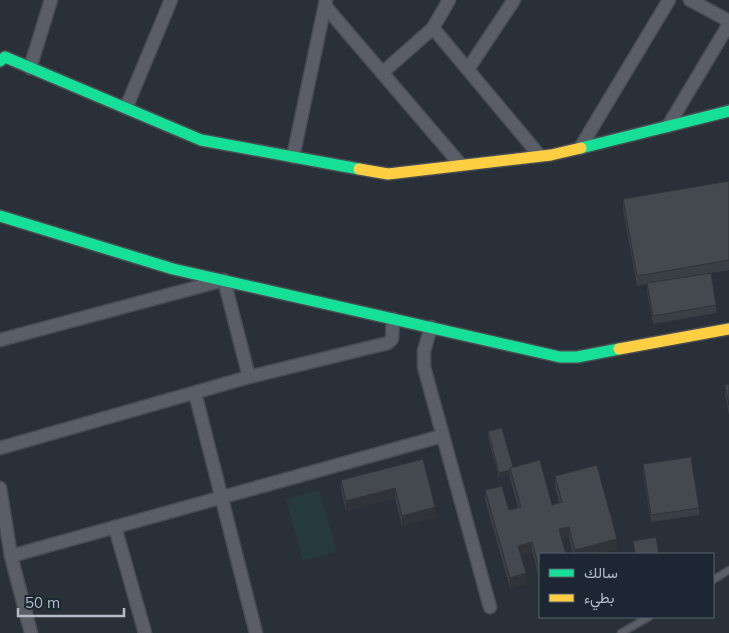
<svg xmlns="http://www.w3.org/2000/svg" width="729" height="633" viewBox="0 0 729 633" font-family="Mulish,Vazirmatn,sans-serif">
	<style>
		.green { fill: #273a3e }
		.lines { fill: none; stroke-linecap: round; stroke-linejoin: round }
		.lane-casing { stroke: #484c53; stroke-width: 9 }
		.street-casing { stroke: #484c53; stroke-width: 15 }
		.fast-casing { stroke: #484c53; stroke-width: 14 }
		.slow-casing { stroke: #484c53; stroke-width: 14 }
		.lane { stroke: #5a5e66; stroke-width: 6 }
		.street { stroke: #5a5e66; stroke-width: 12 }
		.fast { stroke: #16e098; stroke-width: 11 }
		.slow { stroke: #ffcf43; stroke-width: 11 }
		.wall { fill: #3a3f45 }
		.shaded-wall { fill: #303338 }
		.building { fill: #444950; stroke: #303338 }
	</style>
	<rect width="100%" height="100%" fill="#2a3038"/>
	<polygon class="green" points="319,490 337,551 303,561 286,499"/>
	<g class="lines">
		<g class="lane-casing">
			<g id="lane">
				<polyline points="713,580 729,570"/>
				<polyline points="621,633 649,617"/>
			</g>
		</g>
		<g class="street-casing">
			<g id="street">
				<polyline points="690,0 729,21"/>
				<polyline points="325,6 461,165"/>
				<polyline points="433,28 540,156"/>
				<polyline points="30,68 51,0"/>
				<polyline points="468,69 514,0"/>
				<polyline points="382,73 433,28 449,0"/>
				<polyline points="126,108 171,0"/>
				<polyline points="668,126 729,24"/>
				<polyline points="580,148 669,0"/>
				<polyline points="293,157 326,0"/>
				<polyline points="431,327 424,351 424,367 490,607"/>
				<polyline points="0,340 224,280 249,377"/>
				<polyline points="195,393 256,633"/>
				<polyline points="0,448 249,377 388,343 392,339 393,319"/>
				<polyline points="0,488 11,556 31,633"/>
				<polyline points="115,527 145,633"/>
				<polyline points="11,556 442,436"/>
			</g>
		</g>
		<g class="fast-casing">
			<g id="fast">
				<polyline points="0,61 5,57 201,140 359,169"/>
				<polyline points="581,148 729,111"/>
				<polyline points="0,216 173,269 560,357 577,357 619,349"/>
			</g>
		</g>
		<g class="slow-casing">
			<g id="slow">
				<polyline points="359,169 388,174 551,155 581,148"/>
				<polyline points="619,349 729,329"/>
			</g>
		</g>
		<use href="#lane" class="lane"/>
		<use href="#street" class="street"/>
		<use href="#fast" class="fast"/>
		<use href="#slow" class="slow"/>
	</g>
	<g class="wall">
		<polygon points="729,181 729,270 711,273 716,305 716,313 653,324 647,291 647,284 637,286 623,210 623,199"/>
		<polygon points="729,384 729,415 725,395 725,385"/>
		<polygon points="488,431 513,467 552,505 559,503 555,486 555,476 617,549 596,554 573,554 569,537 561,539 540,554 540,581 532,552 521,555 526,584 510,588 485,500 485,490 509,510 518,508 510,478 510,475 499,478 488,437"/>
		<polygon points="423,459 435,517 402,526 395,498 346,511 341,490 341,480"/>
		<polygon points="643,464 699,508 699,515 651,522 643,472"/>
	</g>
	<g class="shaded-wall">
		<polygon points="510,470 510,475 499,478 499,473"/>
		<polygon points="395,488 395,498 346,511 346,501"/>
		<polygon points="435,507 435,517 402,526 402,516"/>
		<polygon points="569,527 569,537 559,540 559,529"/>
		<polygon points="617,539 617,549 596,554 575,554 575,550"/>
		<polygon points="532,542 532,552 518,556 518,546"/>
		<polygon points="526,573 526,584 510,588 510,578"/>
	</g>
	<g class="building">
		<polygon points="729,181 729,260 637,276 623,199"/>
		<polygon points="711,273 716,305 653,316 647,283"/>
		<polygon points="729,384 729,405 725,385"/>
		<polygon points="502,428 513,467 510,468 510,470 499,473 488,431"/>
		<polygon points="691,457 699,508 651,515 643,464"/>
		<polygon points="423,459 435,507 402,516 395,488 346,501 341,480"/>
		<polygon points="540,460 552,505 562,502 555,476 597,465 617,539 575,550 569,527 559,529 566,554 540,554 540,571 532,542 518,546 526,573 510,578 485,490 502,486 509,510 521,507 510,468"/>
		<polygon points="656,537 659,554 635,554 633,541"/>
	</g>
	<rect x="539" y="553" width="175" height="65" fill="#1d2633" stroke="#59626f"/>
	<rect x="549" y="569" width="25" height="8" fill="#16e098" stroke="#59626f"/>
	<text x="584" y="578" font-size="15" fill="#b4bcc9">سالك</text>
	<rect x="549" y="594" width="25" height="8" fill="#ffcf43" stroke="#59626f"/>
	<text x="584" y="603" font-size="15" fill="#b4bcc9">بطيء</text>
	<path d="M18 608v8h106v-8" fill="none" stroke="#b4bcc9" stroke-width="2.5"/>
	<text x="25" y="608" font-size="15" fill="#b4bcc9" stroke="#1d2633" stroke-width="4" paint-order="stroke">50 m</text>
</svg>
